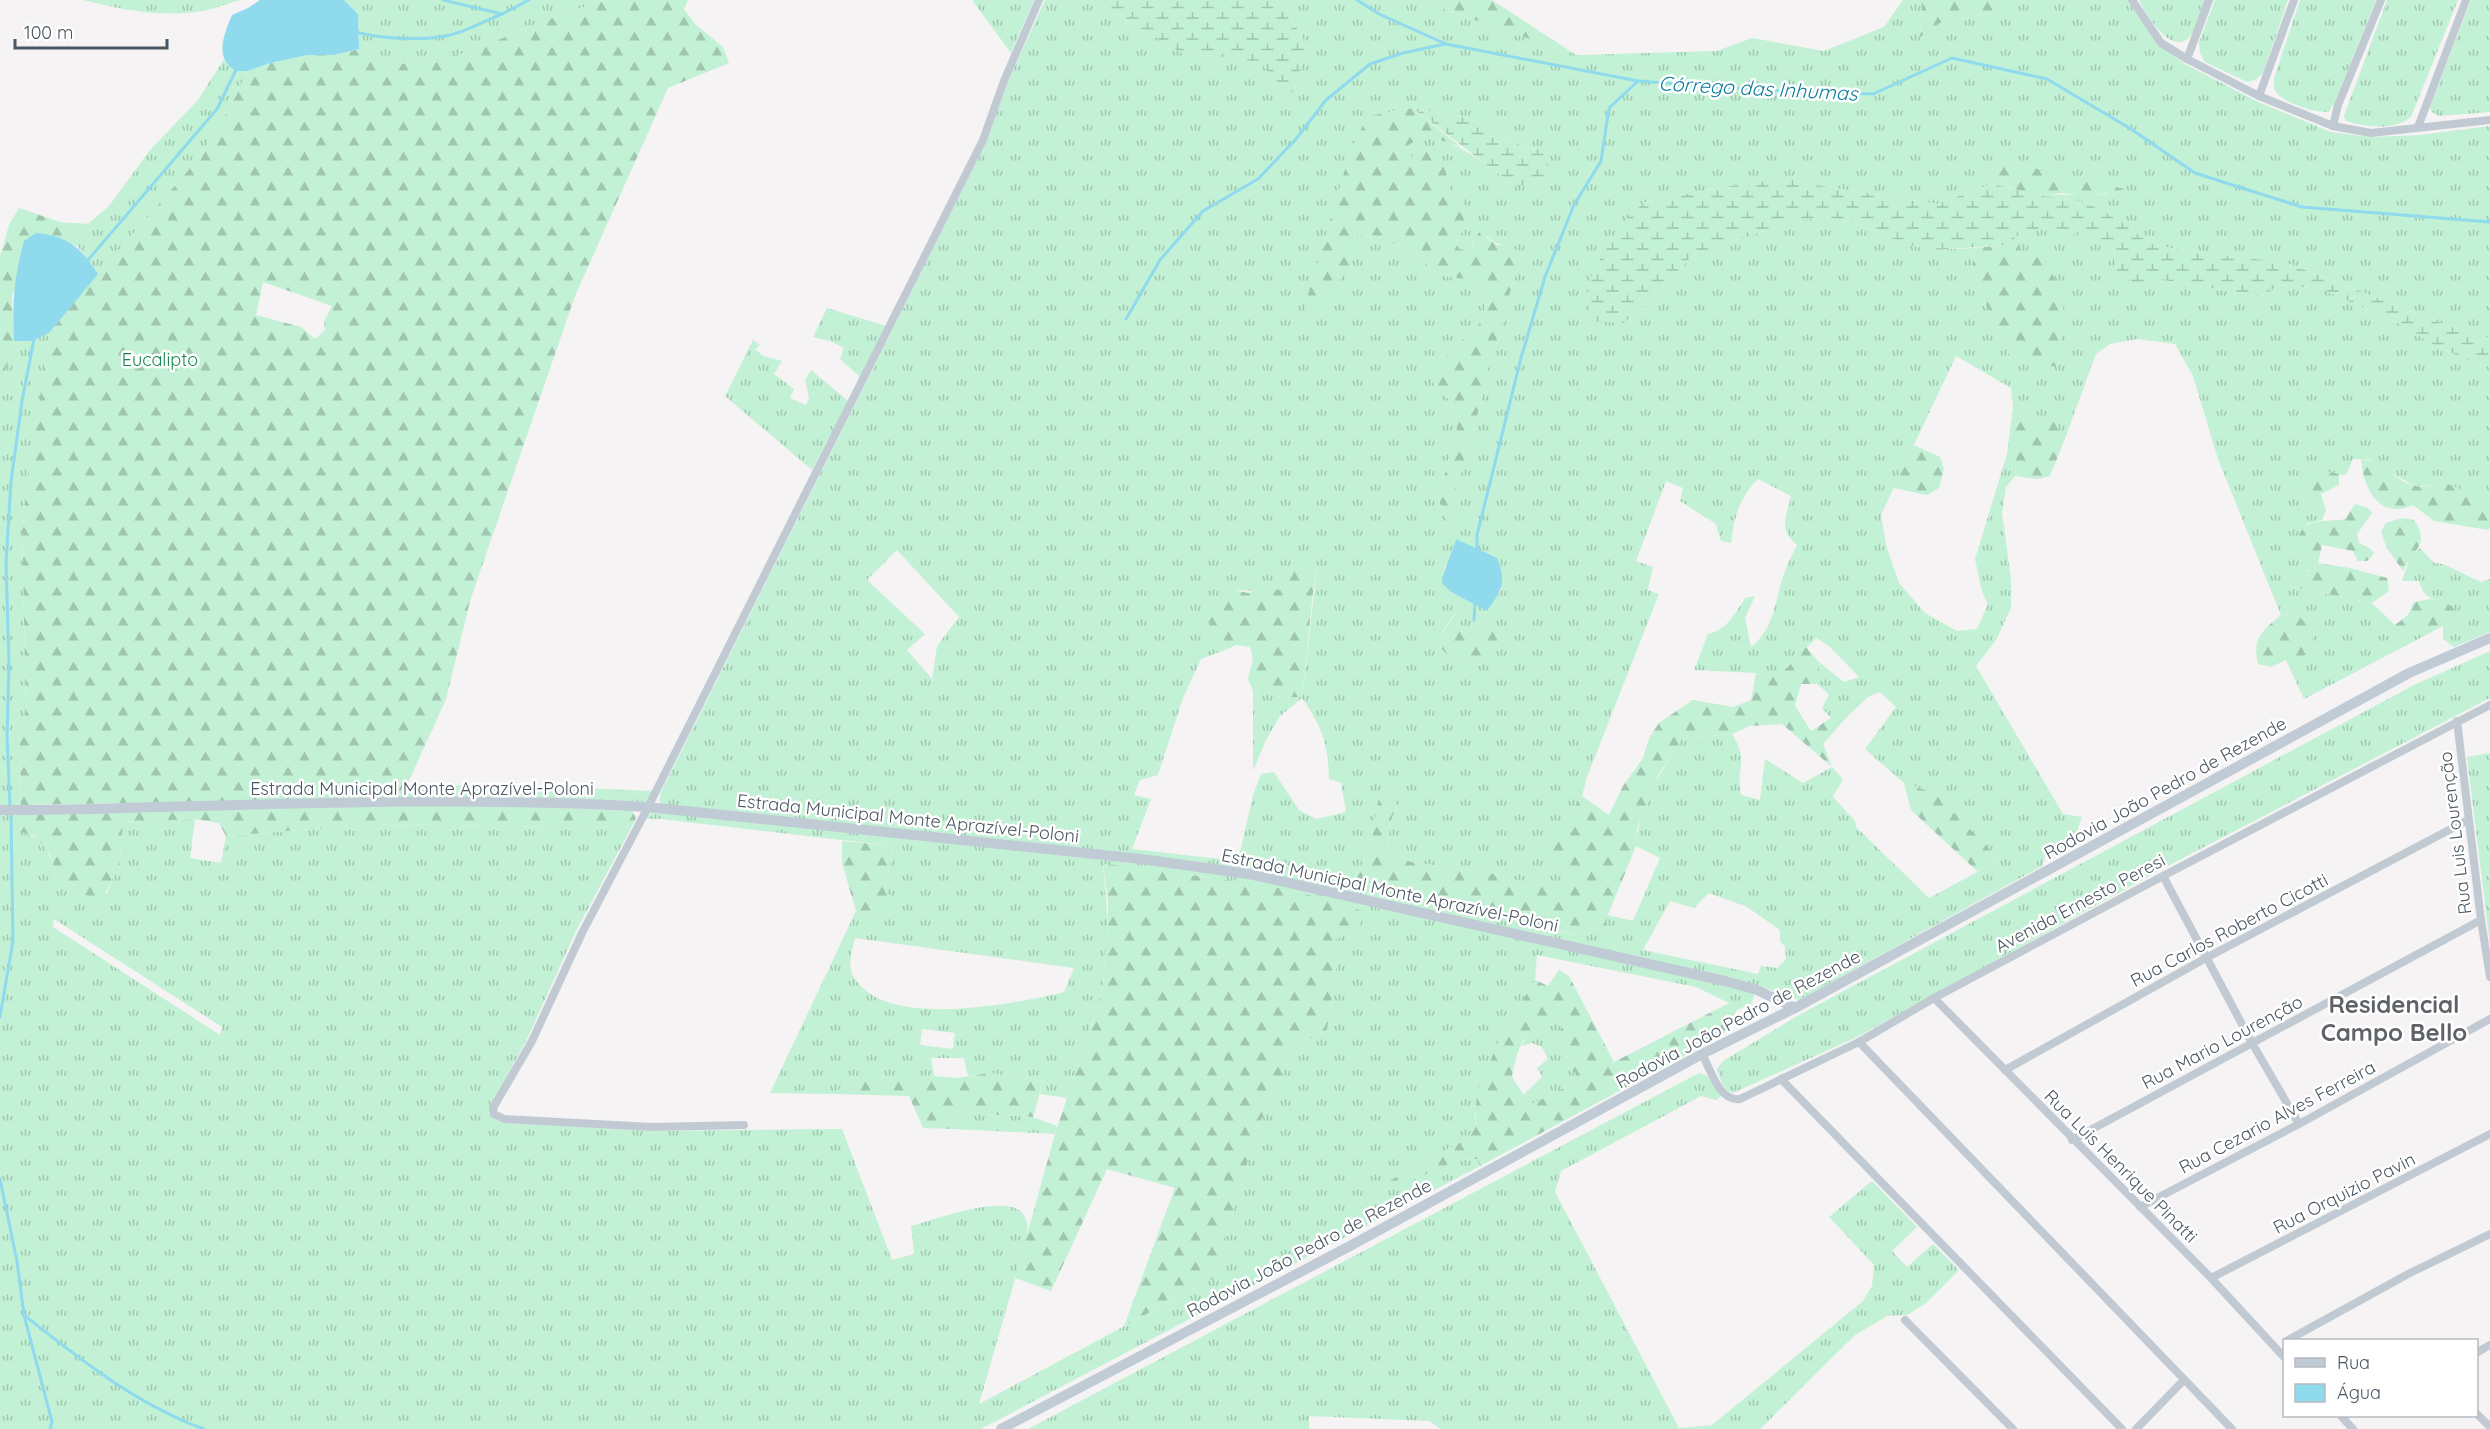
<svg xmlns="http://www.w3.org/2000/svg" width="2490" height="1429" viewBox="0 0 2490 1429" font-family="Quicksand,sans-serif">
	<style>
		.grass { fill: url(#grass-tufts); fill-rule: evenodd }
		.forest { fill: url(#forest-firs); fill-rule: evenodd }
		.wetland { fill: url(#wetland-marsh) }
		.water { fill: #90daee }
		.lines { fill: none; stroke-linecap: round; stroke-linejoin: round }
		.stream { stroke: #90daee; stroke-width: 3 }
		.street { stroke: #c1cad2; stroke-width: 8 }
		.secondary { stroke: #c1cbd6; stroke-width: 10 }
		.labels { text-anchor: middle; dominant-baseline: central; stroke-width: 5; stroke-linejoin: round; paint-order: stroke }
		.park-label { font-size: 18px; fill: #17864f; stroke: #fff }
		.street-label { font-size: 18px; fill: #4a5661; stroke: #fff }
		.water-label { font-size: 20px; font-style: italic; fill: #0c7c9b; stroke: #fff }
		.district-label { font-size: 24px; font-weight: bold; fill: #5f6368; stroke: #fff }
	</style>
	<defs>
		<pattern id="grass-tufts" width="24" height="20" patternUnits="userSpaceOnUse" patternTransform="scale(1.5)"><rect width="24" height="20" fill="#c3f1d5"/><path d="M3 7l-1-3M5 7V3M7 7l1-3M15 17l-1-3M17 17v-4M19 17l1-3" fill="none" stroke="#a0c6b0"/></pattern>
		<pattern id="forest-firs" width="22" height="20" patternUnits="userSpaceOnUse" patternTransform="scale(1.5)"><rect width="22" height="20" fill="#c3f1d5"/><path d="M5 1l3.5 6h-7zM16 11l3.5 6h-7z" fill="#a0c6b0"/></pattern>
		<pattern id="wetland-marsh" width="20" height="14" patternUnits="userSpaceOnUse" patternTransform="scale(1.5)"><rect width="20" height="14" fill="#c3f1d5"/><path d="M1 5h8M5 5V1M11 12h8M15 12V8" fill="none" stroke="#a0c6b0"/></pattern>
	</defs>
	<rect width="100%" height="100%" fill="#f5f3f3"/>
	<g class="grass">
		<path d="M83,0H240C225,4 210,11 195,12C156,17 120,9 83,0Z"/>
		<polygon points="344,0 604,0 542,22 466,53 401,64 359,49 358,14"/>
		<polygon points="972,0 1034,0 1011,53"/>
		<path d="M1045,0H1091L1180,52L1260,62L1291,100L1307,45L1282,4L1276,0H1427L1449,11L1576,55L1717,51L1752,38L1824,51L1884,27L1903,0H1922L1920,36L1940,23L1991,13L1997,0H2127L2159,45L2185,64L2258,102L2331,132L2371,137L2420,135L2490,126V338L2452,327L2285,262L2195,253L2151,244L2115,218L2071,199L2042,196C2064,193 2085,197 2108,194L2042,171L2003,161L1991,170L2012,189L1992,184L1937,204L1828,187L1787,179L1754,182L1647,201L1631,213L1624,323L1658,293L1693,255L1791,222L1825,217L1864,225L1904,244L1935,250L1974,248L1972,273L1978,282L1987,307L1995,317L2001,340L2059,366L2060,349L2018,257L2021,233L2051,227L2113,247L2116,271L2136,285L2164,280L2260,297L2280,285L2321,289L2396,322L2434,345L2465,359L2490,367V503L2476,499L2447,484L2414,486L2368,459H2353L2346,475L2329,474L2314,469L2300,495L2326,510L2322,520L2307,524L2296,555L2318,563L2350,568L2335,576L2308,570L2288,586L2372,603L2395,625L2407,633L2453,623L2442,601C2428,599 2423,595 2419,581H2402L2410,557L2420,548L2434,563L2443,564L2481,582L2490,579V632L2454,647L2443,639V626L2304,699L2286,660L2300,617L2281,615L2218,459L2193,376L2175,344L2137,339L2110,344L2096,354L2064,441L2053,420L2024,421L2013,408L2011,388L1956,356L1881,515L1886,545L1899,583L1925,613L1957,631L1977,629L1988,604L1982,592L1975,559L2007,454L2016,461L2015,476L2006,487L2002,513L2011,580V608L1996,640L1976,666L2063,814L2082,817C2075,836 2073,849 2050,849L2046,853L2042,866L1799,1000L1760,986L1249,870L661,804L659,801L661,792L986,143L1008,82ZM1413,108C1436,112 1461,115 1482,124C1503,133 1518,150 1542,149L1515,187C1485,164 1463,144 1425,135L1407,146L1411,157L1445,168L1451,192L1478,218L1466,226L1456,241L1459,249L1469,251L1473,242L1486,236C1498,246 1511,248 1525,253L1513,281L1467,454L1451,504L1455,536L1438,499L1457,428L1449,400L1446,356L1486,317L1482,292L1471,280L1438,275L1420,258L1384,238L1356,234L1368,116ZM1758,479L1791,496C1786,518 1778,529 1797,545C1793,554 1788,562 1785,571C1775,598 1775,629 1751,647L1745,618L1755,596L1745,598C1735,614 1727,630 1708,634L1694,670L1756,673L1770,679L1788,667L1816,638L1829,646L1859,677L1844,682L1820,663L1817,684L1829,694L1822,708L1831,718H1846L1868,697L1880,692L1896,707L1865,749L1904,783L1935,793L2000,860L1929,898L1856,827L1855,821L1833,797L1843,779L1832,767L1803,783L1765,759L1760,800L1741,795C1735,767 1750,762 1732,734L1682,738C1662,769 1638,809 1636,846L1660,858L1633,921L1608,915L1604,933L1586,926L1579,928L1575,935L1352,880L1370,850L1379,796L1387,789L1397,805L1389,825L1388,851L1411,862L1485,872L1553,890L1566,884L1562,871L1567,823L1582,796L1587,777L1659,594L1648,590L1653,567L1636,561L1666,481L1683,488L1680,501L1716,524L1721,541L1731,543C1734,517 1739,498 1758,479ZM1456,539L1502,589L1487,611L1451,592L1444,568L1452,557ZM897,550L959,617L937,646L932,679L907,650L925,634L867,580ZM1317,568L1302,697H1282L1253,691V771L1266,740L1280,716L1302,698C1322,727 1328,743 1329,779L1341,783L1346,812L1316,819L1299,810L1274,772L1261,774L1253,795L1238,861L1132,849L1151,799L1134,795L1140,780L1158,775L1183,698L1201,659L1227,649L1216,636L1235,590C1240,591 1280,591 1284,590C1295,585 1307,575 1317,568ZM1456,612L1462,630L1472,640L1482,633L1487,612L1493,652C1467,664 1457,669 1438,644L1443,631ZM1709,893L1747,907L1780,930V941L1785,947L1786,959L1777,968L1761,966L1758,974L1643,950L1670,901L1694,908Z"/>
		<path d="M2139,0H2205C2201,11 2198,27 2191,35C2173,59 2146,15 2139,0Z"/>
		<polygon points="2215,0 2288,0 2263,73 2255,80 2247,82 2205,62 2200,53 2199,42"/>
		<path d="M2300,0H2376L2334,104L2328,112C2316,113 2287,104 2279,95C2273,90 2274,85 2274,78Z"/>
		<path d="M2387,0H2458L2411,117C2393,131 2366,127 2346,121L2344,116Z"/>
		<polygon points="2471,0 2490,0 2490,112 2439,116 2432,112 2430,107"/>
		<polygon points="224,59 235,71 248,71 217,131 187,172 98,274 78,247 67,242 109,206 150,150 198,100"/>
		<polygon points="827,308 886,326 860,377 840,359 844,348 830,341 813,337"/>
		<polygon points="49,333 22,524 26,709 20,743 21,805 0,806 0,388 14,341 33,341"/>
		<polygon points="753,340 760,345 755,349 763,356 782,361 774,374 794,389 790,398 806,405 809,398 805,380 811,370 848,401 812,470 725,396"/>
		<path d="M2490,651V698L2160,870L1857,1037L1733,1093C1722,1090 1721,1079 1717,1069L1723,1061L1799,1015L2414,685Z"/>
		<polygon points="2490,753 2490,945 2467,757"/>
		<polygon points="510,785 652,791 648,802 517,797 401,798 405,786"/>
		<path d="M656,810L1250,876L1724,983L1755,994L1751,1004L1737,1010L1729,1003L1696,987L1537,955L1535,980L1501,1036L1475,1114V1127L1468,1138L1382,1185L1457,1160L1477,1159L1480,1166L981,1429H0V814L22,813L21,832C45,838 49,851 56,874L107,893L113,876L119,872L123,823L195,819L190,858L221,863L226,836L373,824L631,828L576,931L527,1039L492,1103L490,1108L495,1119L503,1123L652,1131L842,1129L892,1260L914,1254L911,1226C934,1220 1007,1192 1023,1214C1029,1222 1028,1232 1026,1241L979,1404L1214,1278L1257,1129L1295,1046L1327,1030L1337,963L1329,943L1346,934L1209,877L1103,864L1108,924L1102,994L1067,1098L1040,1094L1043,1081L989,1073L968,1076L964,1058H931L934,1076L906,1082H897L881,1076H853L834,1094L770,1093L856,911L868,917L885,890L893,846L661,819H645L650,812ZM54,919L222,1027L220,1035L53,927ZM855,938L1074,968L1064,992C1015,1004 896,1027 860,985C858,982 853,977 852,974C848,962 852,949 855,938ZM922,1029L955,1033L953,1049L920,1045Z"/>
		<path d="M1553,1015L1564,1024L1558,1033C1562,1050 1571,1065 1580,1080L1530,1105L1523,1095L1542,1077L1537,1068L1548,1059L1542,1047L1532,1043L1522,1046C1529,1027 1535,1023 1553,1015Z"/>
		<polygon points="1699,1073 1707,1076 1721,1096 1716,1100 1701,1096 1561,1171 1555,1192 1679,1428 1712,1425 1863,1301 1872,1286 1874,1265 1829,1217 1872,1181 1917,1227 1892,1251 1907,1267 1933,1244 1959,1270 1925,1304 1907,1315 1887,1316 1855,1335 1760,1429 1441,1429 1429,1421 1309,1416 1309,1429 1028,1429"/>
		<polygon points="956,1112 1033,1117 1057,1126 1055,1134 954,1129"/>
	</g>
	<g class="forest">
		<path d="M604,0H688L684,9L696,25L723,47L729,63L668,88L575,296L470,601L446,699L401,798L21,805L20,743L26,709L22,524L49,333L60,317L187,172L217,131L248,71L270,63L308,55H334L359,49L401,64L466,53L542,22ZM263,282L332,306L324,321L325,330L315,339L301,327L256,315Z"/>
		<polygon points="1427,0 1492,0 1576,55 1449,11"/>
		<polygon points="1922,0 1997,0 1991,13 1940,23 1920,37"/>
		<polygon points="1413,108 1461,147 1425,135 1407,146 1411,157 1427,151 1439,155 1445,168 1451,192 1479,218 1466,226 1456,241 1459,249 1469,251 1479,232 1497,245 1507,246 1525,253 1513,281 1467,454 1451,504 1456,539 1438,499 1457,428 1449,400 1432,382 1446,356 1486,317 1482,292 1471,280 1438,275 1420,258 1384,238 1357,234 1351,262 1333,290 1309,319 1305,305 1351,149 1368,116"/>
		<polygon points="2003,161 2125,189 2088,197 2062,193 2042,196 2013,189 1990,170"/>
		<polygon points="19,208 60,222 88,224 67,242 50,234 12,295 14,341 0,388 0,256 9,225"/>
		<polygon points="2021,233 2018,257 2042,253 2064,298 2059,366 2043,366 2011,358 2001,340 1995,317 1987,307 1978,282 1972,273 1974,248 2005,245"/>
		<polygon points="2013,408 2024,421 2053,419 2064,441 2050,476 2038,479 2015,476 2016,461 2007,454"/>
		<polygon points="1914,445 1940,457 1944,469 1939,488 1927,495 1893,488"/>
		<path d="M2361,459C2382,460 2398,483 2415,486C2425,488 2437,482 2447,484C2462,488 2475,499 2490,503V528L2488,530L2434,521L2413,505C2379,521 2363,487 2361,459Z"/>
		<polygon points="2314,469 2339,474 2339,485 2321,494 2326,510 2300,495 2302,481"/>
		<path d="M2355,504L2368,508L2372,513L2357,534L2359,543L2371,549L2374,554L2367,561H2358L2353,551L2322,545L2318,563L2296,556C2294,548 2295,544 2298,537C2307,516 2327,523 2345,519Z"/>
		<path d="M2402,518L2414,520C2431,544 2413,550 2403,571L2387,548L2381,532L2386,523Z"/>
		<polygon points="1294,566 1317,568 1313,592 1302,697 1282,697 1253,691 1248,679 1253,659 1250,647 1236,645 1227,649 1216,636 1208,619 1220,593 1235,590 1248,593 1258,589 1283,590 1288,586 1286,576"/>
		<path d="M2350,568L2387,578L2389,591L2372,603L2288,586C2305,565 2311,570 2335,576Z"/>
		<polygon points="2430,599 2442,601 2455,608 2453,623 2407,633 2395,625 2408,615 2414,602"/>
		<path d="M1457,611L1462,630L1472,640L1482,633L1487,611L1499,637L1493,652C1467,664 1457,669 1438,644C1442,631 1450,623 1457,611Z"/>
		<path d="M2281,615L2300,617L2313,633L2311,650L2298,661L2286,660L2271,667L2258,664C2252,638 2262,631 2281,615Z"/>
		<polygon points="1806,647 1820,663 1817,684 1801,684 1795,706 1811,731 1831,718 1846,718 1823,744 1832,767 1782,724 1750,726 1732,734 1682,738 1659,774 1637,828 1636,846 1608,915 1604,933 1586,926 1579,928 1576,935 1352,880 1370,850 1379,796 1387,789 1397,805 1389,825 1388,851 1411,862 1485,872 1553,889 1566,884 1562,871 1543,859 1582,796 1609,815 1623,786 1643,758 1649,738 1659,723 1693,700 1733,707 1751,700 1756,673 1770,679 1788,667"/>
		<polygon points="1904,783 1935,793 2000,860 1978,872 1911,810"/>
		<path d="M325,806H515L632,811L636,818L631,828L373,824L226,836L219,823L195,819L123,823L119,872C107,881 112,890 97,899L69,889L56,874L50,854L35,836L21,832L22,813Z"/>
		<polygon points="842,841 893,846 885,890 892,898 868,917 856,911 842,863"/>
		<polygon points="1103,864 1138,867 1292,890 1363,911 1359,933 1346,934 1329,943 1337,963 1327,1030 1295,1046 1257,1129 1214,1278 1124,1326 1175,1188 1107,1169 1051,1291 1015,1278 1055,1134 1102,994 1108,924 1108,902"/>
		<path d="M1559,970L1569,976L1614,1062L1729,1003L1737,1010L1723,1035L1480,1166L1477,1159L1457,1160L1405,1184L1380,1186L1468,1138L1475,1127L1477,1092L1501,1036L1535,980L1548,986ZM1554,1016L1564,1024L1558,1033C1562,1051 1571,1064 1579,1080L1530,1105L1512,1077C1516,1049 1526,1025 1554,1016Z"/>
		<polygon points="989,1073 1043,1081 1033,1117 956,1112 954,1129 923,1128 909,1096 834,1094 853,1076 881,1076 897,1082 906,1082 934,1076 957,1078"/>
	</g>
	<g class="wetland">
		<polygon points="1091,0 1276,0 1282,4 1307,45 1291,100 1260,62 1180,52"/>
		<path d="M1413,108C1436,112 1461,115 1482,124C1503,133 1519,151 1542,149L1548,160L1547,179L1515,187Z"/>
		<polygon points="1787,179 1828,187 1937,204 1992,184 2042,196 2071,199 2086,203 2116,218 2151,244 2195,253 2285,262 2452,327 2490,338 2490,367 2465,359 2434,345 2396,322 2321,289 2280,285 2260,297 2164,280 2136,285 2116,271 2113,247 2051,227 2021,233 2006,245 1935,250 1904,244 1864,225 1825,217 1791,222 1693,255 1658,293 1624,323 1590,321 1586,286 1607,245 1631,213 1647,201 1754,182"/>
	</g>
	<g class="water">
		<path d="M260,0H344L358,14L359,49L334,55H308L270,63L248,71H235C232,68 227,64 225,60C218,47 227,27 232,15L248,8Z"/>
		<path d="M36,233C67,235 82,249 98,274L49,333L33,341H14C12,303 14,278 24,241Z"/>
		<path d="M1456,539L1497,558C1507,583 1502,590 1487,611L1451,592L1442,583C1444,567 1452,555 1456,539Z"/>
	</g>
	<g class="lines">
		<g class="stream">
			<polyline points="443,0 502,14 529,0"/>
			<polyline points="1357,0 1379,14 1446,44 1638,81 1760,90 1873,94 1952,58 2047,79 2131,129 2195,173 2302,207 2490,222"/>
			<path d="M356,32C380,39 426,41 450,35C467,31 485,21 502,14"/>
			<polyline points="88,260 217,109 236,70"/>
			<polyline points="1126,319 1160,260 1203,211 1258,179 1296,139 1326,100 1370,64 1403,53 1445,44"/>
			<polyline points="1477,552 1477,535 1521,358 1545,277 1574,205 1601,161 1609,108 1638,81"/>
			<polyline points="1474,620 1475,601"/>
			<polyline points="10,806 7,736 9,665 6,564 11,481 22,401 34,339"/>
			<polyline points="0,1017 13,941 11,814"/>
			<polyline points="0,1179 17,1261 24,1315 52,1422 50,1429"/>
			<path d="M24,1315C81,1360 136,1404 204,1429"/>
		</g>
		<g class="street">
			<polyline points="2132,0 2161,43 2187,59 2259,96 2333,126 2371,133 2490,120"/>
			<polyline points="2187,59 2209,0"/>
			<polyline points="2259,96 2294,0"/>
			<polyline points="2333,126 2338,105 2381,0"/>
			<polyline points="2418,127 2466,0"/>
			<polyline points="2457,721 2481,920 2490,977"/>
			<polyline points="2163,876 2252,1043 2299,1124"/>
			<polyline points="1934,998 2211,1278 2284,1357"/>
			<polyline points="1859,1042 2232,1429"/>
			<path d="M1702,1054C1711,1070 1719,1102 1740,1099L1859,1042L1934,998L2163,876L2490,705"/>
			<polyline points="2005,1070 2206,958 2468,820"/>
			<polyline points="1781,1079 2122,1429"/>
			<polyline points="744,1125 652,1127 504,1119 494,1114 493,1108 532,1041 582,933 648,807 983,140 1004,81 1039,0"/>
			<polyline points="2072,1140 2481,920"/>
			<polyline points="2140,1207 2299,1124 2490,1019"/>
			<polyline points="2211,1278 2490,1134"/>
			<polyline points="1905,1320 2013,1429"/>
			<polyline points="2288,1340 2410,1273 2490,1234"/>
			<polyline points="2476,1353 2490,1345"/>
			<polyline points="2476,1413 2490,1427"/>
			<polyline points="2341,1416 2353,1429"/>
			<polyline points="2136,1429 2184,1380"/>
		</g>
		<g class="secondary">
			<path d="M0,810C66,811 133,807 200,806C349,802 499,798 648,807L1141,859L1249,874L1725,981L1757,990L1795,1008"/>
			<polyline points="1001,1429 1350,1246 1702,1054 1795,1008 2409,673 2490,638"/>
		</g>
	</g>
	<g class="labels">
		<g class="park-label">
			<text x="160" y="359">Eucalipto</text>
		</g>
		<g class="street-label">
			<text x="422" y="788">Estrada Municipal Monte Aprazível-Poloni</text>
			<text transform="translate(2165 788) rotate(-29)">Rodovia João Pedro de Rezende</text>
			<text transform="translate(908 818) rotate(6)">Estrada Municipal Monte Aprazível-Poloni</text>
			<text transform="translate(2455 833) rotate(-97)">Rua Luis Lourenção</text>
			<text transform="translate(1390 890) rotate(12)">Estrada Municipal Monte Aprazível-Poloni</text>
			<text transform="translate(2080 903) rotate(-28)">Avenida Ernesto Peresi</text>
			<text transform="translate(2229 930) rotate(-28)">Rua Carlos Roberto Cicotti</text>
			<text transform="translate(1738 1019) rotate(-28)">Rodovia João Pedro de Rezende</text>
			<text transform="translate(2222 1042) rotate(-28)">Rua Mario Lourenção</text>
			<text transform="translate(2277 1117) rotate(-28)">Rua Cezario Alves Ferreira</text>
			<text transform="translate(2121 1166) rotate(45)">Rua Luis Henrique Pinatti</text>
			<text transform="translate(2344 1193) rotate(-27)">Rua Orquizio Pavin</text>
			<text transform="translate(1309 1248) rotate(-28)">Rodovia João Pedro de Rezende</text>
		</g>
		<g class="water-label">
			<text transform="translate(1758 88) rotate(3)">Córrego das Inhumas</text>
		</g>
		<g class="district-label">
			<text x="2394" y="1004">Residencial<tspan x="2394" dy="28">Campo Bello</tspan></text>
		</g>
	</g>
	<rect x="2283" y="1339" width="195" height="78" fill="#ffffff" stroke="#b7bbc0" stroke-width="1.5"/>
	<rect x="2295" y="1358" width="30" height="9" fill="#c1cbd6" stroke="#b7bbc0" stroke-width="1.5"/>
	<text x="2337" y="1369" font-size="18" fill="#4a5661">Rua</text>
	<rect x="2295" y="1384" width="30" height="18" fill="#90daee" stroke="#b7bbc0" stroke-width="1.5"/>
	<text x="2337" y="1399" font-size="18" fill="#4a5661">Água</text>
	<path d="M15 39v9h152v-9" fill="none" stroke="#4a5661" stroke-width="3"/>
	<text x="24" y="39" font-size="18" fill="#4a5661" stroke="#ffffff" stroke-width="4.5" paint-order="stroke">100 m</text>
</svg>
